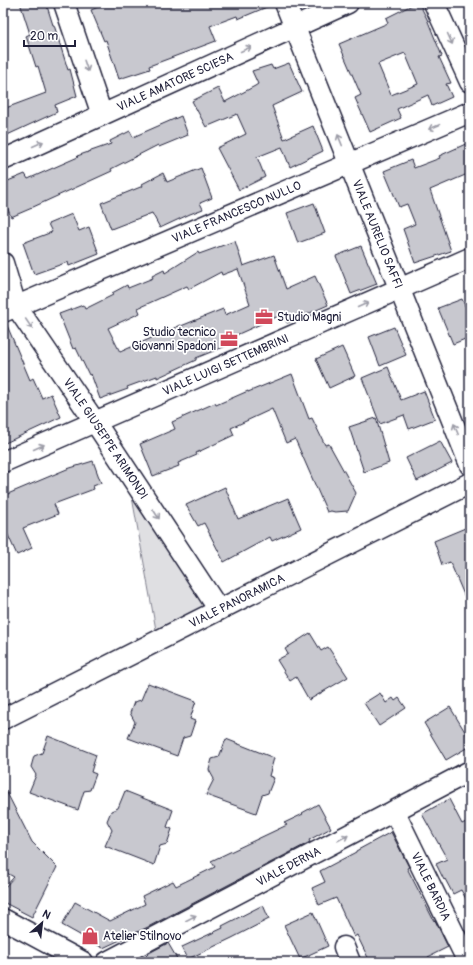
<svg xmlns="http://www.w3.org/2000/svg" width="473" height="965" viewBox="0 0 473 965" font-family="Pangolin,sans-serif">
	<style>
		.green { fill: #dfdfe2; stroke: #80808e }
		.building { fill: #c8c8cf; stroke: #22223b; fill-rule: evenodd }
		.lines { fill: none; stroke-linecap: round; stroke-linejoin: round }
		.minor-casing { stroke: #22223b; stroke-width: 23 }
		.minor { stroke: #fff; stroke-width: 20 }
		.oneway { stroke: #9c9ca7 }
		.labels { text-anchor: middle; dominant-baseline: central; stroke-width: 3.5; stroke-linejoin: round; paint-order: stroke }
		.street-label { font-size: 12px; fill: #22223b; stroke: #fff }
		.poi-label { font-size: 12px; fill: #22223b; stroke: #fff; text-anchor: start }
	</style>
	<rect width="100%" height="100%" fill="#fff"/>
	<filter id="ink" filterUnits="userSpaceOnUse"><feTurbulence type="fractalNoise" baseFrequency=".025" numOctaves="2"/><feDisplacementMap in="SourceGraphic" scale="8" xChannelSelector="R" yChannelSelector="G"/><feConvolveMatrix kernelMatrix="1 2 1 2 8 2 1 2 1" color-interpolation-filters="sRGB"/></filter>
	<g filter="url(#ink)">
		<polygon class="green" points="132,497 204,606 156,630"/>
		<g class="building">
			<polygon points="20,3 46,3 53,25 54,25 68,70 70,69 77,96 55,105 57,112 3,137 3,109 46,93 38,66 36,67 26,36 30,34"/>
			<polygon points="108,3 274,3 274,4 238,19 237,16 210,26 216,41 149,66 150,69 119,79 106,40 104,41 91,10"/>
			<path d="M416,3H419L427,19L442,56L439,57L451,83L446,84L452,97L432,106L428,95L397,109L401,118L370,132L355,98L361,95L339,44L388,23L386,18ZM405,53L418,84L391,95L378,64Z"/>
			<polygon points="289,63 302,92 272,106 284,139 313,126 323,151 290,167 282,147 257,157 265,177 239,190 217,148 246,134 237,114 206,127 192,101 218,88 225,102 255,86 258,84 252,71 271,65 273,69"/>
			<polygon points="181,116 188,135 159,147 158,145 111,169 112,171 31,208 32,208 11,217 3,197 3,183 25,174 28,179 78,157 77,156 111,144 110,141 130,131 133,137"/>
			<polygon points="470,142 470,173 430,190 451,251 415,263 403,229 415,224 407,204 399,207 384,171 411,160 414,168 440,158 439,156"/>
			<polygon points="201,168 212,198 200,203 203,209 190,214 160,228 152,213 111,229 101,203 143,186 142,184 163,173 167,182"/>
			<polygon points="314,203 325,233 298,243 287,213"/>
			<polygon points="72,214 79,231 89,227 99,254 69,266 68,262 34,274 23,243 52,232 48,224"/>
			<path d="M235,241L243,266L274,255L286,289L315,276L328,305L287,323L283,314L234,336L236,342L196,358V360L157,378V376L127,387L128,389L100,399L91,374L89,375L76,348L73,349L59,314L83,305L85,309L113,295L112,293L127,285L128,288L153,278L152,276L164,270L165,273L198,252L199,254ZM238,269L250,304L225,315L223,309L181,326V325L120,352L108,328L140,313L138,308L187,286L189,289L221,272L222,275Z"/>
			<polygon points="361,246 377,284 351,294 336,256"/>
			<polygon points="462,299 470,317 470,337 453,344 438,308"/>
			<polygon points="3,323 6,323 30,380 33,378 42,398 51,394 61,417 3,444"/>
			<polygon points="394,327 406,355 380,366 369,337"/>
			<polygon points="342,347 355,376 329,388 316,359"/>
			<polygon points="388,367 401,400 424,391 435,419 409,429 404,415 380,424 362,378"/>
			<polygon points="292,374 309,419 312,418 325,445 329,444 356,493 348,511 335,512 331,511 327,512 295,439 286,443 272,409 231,428 234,435 196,453 197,455 178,463 179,466 153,476 140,444 175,429 172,422 215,403 216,405 248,391 248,392"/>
			<polygon points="376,418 389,463 364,472 349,427"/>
			<polygon points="440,441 452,463 417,481 406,458"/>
			<polygon points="93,461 101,483 93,486 94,489 54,504 58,514 23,528 32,548 17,555 3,524 3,496 67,469"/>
			<polygon points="225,487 238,519 288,498 301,528 272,541 270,537 224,562 204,523 198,526 186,505"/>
			<polygon points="470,526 470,609 450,562 442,565 434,541"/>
			<polygon points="310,633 321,651 328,647 348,677 309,700 296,677 290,681 277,660 288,654 285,649"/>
			<polygon points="148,683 196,701 190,719 195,721 190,736 183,738 177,756 128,738 135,722 130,713 134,702 141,700"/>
			<polygon points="380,693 386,703 393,698 395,701 399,698 406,708 379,726 364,703"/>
			<polygon points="450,707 470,740 470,746 446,760 424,723"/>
			<polygon points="48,736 96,755 91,772 96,774 90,790 84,791 78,810 29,792 36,775 31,767 34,756 42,753"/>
			<polygon points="226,739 274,758 269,776 274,778 268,793 262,795 256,813 206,795 214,779 209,770 212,759 219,757"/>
			<polygon points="3,785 32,842 57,867 32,917 3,902 3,889 14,877 3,871"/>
			<polygon points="125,791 173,810 167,827 172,829 167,844 160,846 154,865 105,846 112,830 107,821 111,811 118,808"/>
			<polygon points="449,799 462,824 470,820 470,906 461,890 453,894 445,879 444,880 436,864 447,859 422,814"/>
			<polygon points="318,804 331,828 309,840 310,842 148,927 103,948 62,925 75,902 110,921 145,904 142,896 173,881 176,886 215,867 211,861 287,825 284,823 303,814 302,813"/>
			<polygon points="391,832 409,867 407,868 434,921 435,920 448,947 428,957 430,962 370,962 357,935 354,937 336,898 319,905 312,888 325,882 320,871 356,852 356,851"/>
			<polygon points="263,905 269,919 232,938 188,959 182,947 223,928 222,926"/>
			<polygon points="313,912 328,946 300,959 284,925"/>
			<polygon points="168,943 179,962 140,962 149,953"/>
		</g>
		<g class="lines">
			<g class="minor-casing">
				<g id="minor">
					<polyline points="64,3 102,115"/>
					<path id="s1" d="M285,3L470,465"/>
					<polyline points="434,3 470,82"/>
					<path id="s2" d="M3,160L348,3"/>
					<path id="s3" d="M3,263L16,306L95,422L219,610"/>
					<path id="s4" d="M3,312L470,112"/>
					<path id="s5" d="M3,462L470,258"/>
					<path id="s6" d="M3,719L470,483"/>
					<path id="s7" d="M394,811L468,962"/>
					<polyline points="3,919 83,962"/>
					<polyline points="344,947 350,962"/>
					<path id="s8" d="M107,962L470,771"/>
				</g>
			</g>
			<use href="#minor" class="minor"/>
		</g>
		<defs><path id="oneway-shaft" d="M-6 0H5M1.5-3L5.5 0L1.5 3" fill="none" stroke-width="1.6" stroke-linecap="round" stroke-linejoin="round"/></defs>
		<g class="oneway">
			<use href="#oneway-shaft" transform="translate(450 39) rotate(66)"/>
			<use href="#oneway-shaft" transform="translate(246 49) rotate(-24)"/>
			<use href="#oneway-shaft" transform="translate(86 66) rotate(71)"/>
			<use href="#oneway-shaft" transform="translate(434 127) rotate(157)"/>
			<use href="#oneway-shaft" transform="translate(340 140) rotate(-112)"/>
			<use href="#oneway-shaft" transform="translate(38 144) rotate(-24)"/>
			<use href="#oneway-shaft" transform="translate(363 305) rotate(-24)"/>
			<use href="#oneway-shaft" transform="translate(29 324) rotate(56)"/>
			<use href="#oneway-shaft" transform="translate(456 429) rotate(-112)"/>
			<use href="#oneway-shaft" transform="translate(39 447) rotate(-24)"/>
			<use href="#oneway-shaft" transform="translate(156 514) rotate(57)"/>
			<use href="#oneway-shaft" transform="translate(343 838) rotate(-28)"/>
			<use href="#oneway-shaft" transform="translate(191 918) rotate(-28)"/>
		</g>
	</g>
	<defs>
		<g id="office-bare" transform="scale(1.38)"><path d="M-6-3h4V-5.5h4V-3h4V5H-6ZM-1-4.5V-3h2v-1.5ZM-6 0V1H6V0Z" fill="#d1495b" stroke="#fff" stroke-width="2.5" paint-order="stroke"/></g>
		<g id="shop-bare" transform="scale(1.38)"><path d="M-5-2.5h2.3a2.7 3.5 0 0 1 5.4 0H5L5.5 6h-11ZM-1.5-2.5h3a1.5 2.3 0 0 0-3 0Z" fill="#d1495b" stroke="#fff" stroke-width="2.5" paint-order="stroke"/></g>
	</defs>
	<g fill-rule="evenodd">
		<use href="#office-bare" x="264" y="317"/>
		<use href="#office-bare" x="229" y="339"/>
		<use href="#shop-bare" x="90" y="936"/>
	</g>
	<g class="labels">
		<g class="street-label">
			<text stroke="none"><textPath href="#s2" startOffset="189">VIALE AMATORE SCIESA</textPath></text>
			<text stroke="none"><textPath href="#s4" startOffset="254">VIALE FRANCESCO NULLO</textPath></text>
			<text stroke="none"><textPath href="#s1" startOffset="249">VIALE AURELIO SAFFI</textPath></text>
			<text stroke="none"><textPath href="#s5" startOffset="243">VIALE LUIGI SETTEMBRINI</textPath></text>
			<text stroke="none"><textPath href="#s3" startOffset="205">VIALE GIUSEPPE ARIMONDI</textPath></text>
			<text stroke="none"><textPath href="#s6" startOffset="262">VIALE PANORAMICA</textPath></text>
			<text stroke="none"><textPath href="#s8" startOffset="205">VIALE DERNA</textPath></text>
			<text stroke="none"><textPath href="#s7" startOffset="84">VIALE BARDIA</textPath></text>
		</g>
		<g class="poi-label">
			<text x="277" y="317">Studio Magni</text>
			<text x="216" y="332" text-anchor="end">Studio tecnico<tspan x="216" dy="14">Giovanni Spadoni</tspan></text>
			<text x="103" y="936">Atelier Stilnovo</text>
		</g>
	</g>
	<rect width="473" height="965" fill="none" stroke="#fff" stroke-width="16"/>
	<rect x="8" y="8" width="457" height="949" fill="none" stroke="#22223b" stroke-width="1.5" filter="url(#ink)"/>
	<g transform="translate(42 923) rotate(28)" stroke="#ffffff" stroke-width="3" paint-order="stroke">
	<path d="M0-3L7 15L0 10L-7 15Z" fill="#22223b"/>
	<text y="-6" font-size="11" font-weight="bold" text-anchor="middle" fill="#22223b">N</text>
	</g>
	<path d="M24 40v6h51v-6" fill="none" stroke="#22223b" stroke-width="2"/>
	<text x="30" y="40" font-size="12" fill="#22223b" stroke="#ffffff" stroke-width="3" paint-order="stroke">20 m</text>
</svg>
